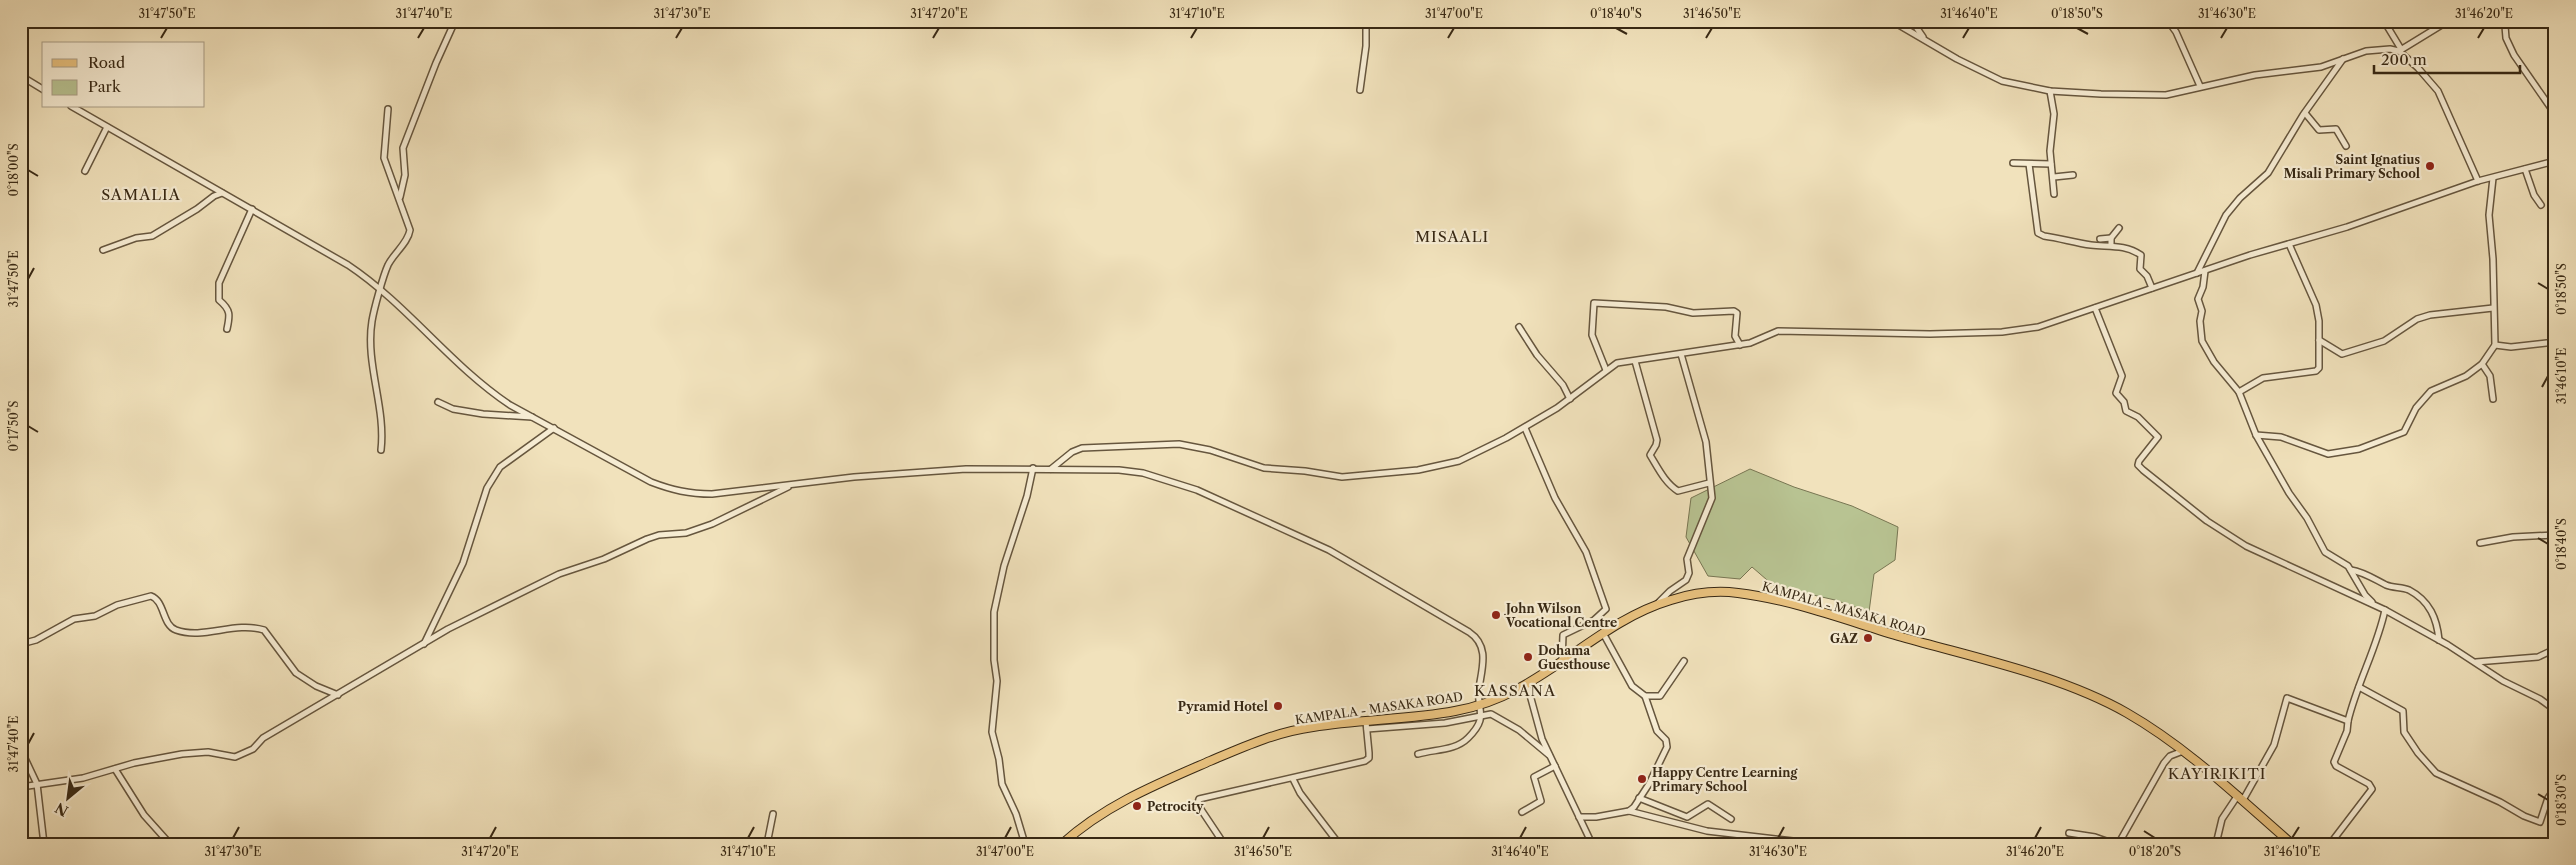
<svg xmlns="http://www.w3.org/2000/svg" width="2576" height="865" viewBox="0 0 2576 865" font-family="'Libre Caslon Text',serif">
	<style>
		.green { fill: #b8c392; stroke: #787653 }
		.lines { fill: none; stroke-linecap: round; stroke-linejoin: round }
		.minor-casing { stroke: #66563e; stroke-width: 8 }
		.primary-casing { stroke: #372814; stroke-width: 10 }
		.minor { stroke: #f6ecd3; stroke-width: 5 }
		.primary { stroke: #e8c17e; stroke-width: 8 }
		.ticks { fill: none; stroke: #372814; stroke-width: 2 }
		.poi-dot { fill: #8f2418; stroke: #f6ecd3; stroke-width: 2 }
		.labels { text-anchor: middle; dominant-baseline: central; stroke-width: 4.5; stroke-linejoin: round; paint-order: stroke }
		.poi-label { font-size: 12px; font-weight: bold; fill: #372814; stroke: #f6ecd3; text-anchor: start }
		.street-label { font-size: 12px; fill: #372814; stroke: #f6ecd3 }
		.quarter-label { font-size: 15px; letter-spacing: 1px; fill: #372814; stroke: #f6ecd3 }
		.neatline { fill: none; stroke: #372814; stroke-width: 2 }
		.ticks-label { font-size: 12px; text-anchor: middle; fill: #372814 }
	</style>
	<rect width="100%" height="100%" fill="#f1e2bc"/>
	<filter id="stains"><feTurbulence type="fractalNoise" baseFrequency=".004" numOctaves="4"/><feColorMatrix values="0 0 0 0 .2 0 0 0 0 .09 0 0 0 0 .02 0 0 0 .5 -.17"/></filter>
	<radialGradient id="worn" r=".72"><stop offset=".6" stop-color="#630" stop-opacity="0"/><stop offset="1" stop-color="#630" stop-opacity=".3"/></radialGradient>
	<polygon class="green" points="1750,469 1794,487 1852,506 1898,527 1895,560 1874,574 1869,612 1835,600 1774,586 1752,567 1740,579 1708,576 1686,537 1691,498"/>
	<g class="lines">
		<g class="minor-casing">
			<g id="minor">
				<polyline points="1892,21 1957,59 2002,81 2050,91 2101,94 2166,95 2255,75 2321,67 2366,51 2390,49 2399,51 2418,68 2438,91 2478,181"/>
				<polyline points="1912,21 1923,37"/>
				<polyline points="2168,21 2176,32 2200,86"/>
				<polyline points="2384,21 2401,49"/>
				<polyline points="2503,21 2505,26 2506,38 2514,55 2555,114"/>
				<polyline points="2399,51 2448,21"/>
				<polyline points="21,76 44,90"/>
				<polyline points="1360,90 1366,46 1366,21"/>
				<polyline points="2050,91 2054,114 2050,151 2054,194"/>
				<path d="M71,106L348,265C408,305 450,365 510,405L651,482C672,490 689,494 712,494L854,477L966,469L1119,470L1143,473L1197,490L1329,550L1469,632C1490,646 1482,668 1479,688C1476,711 1490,716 1468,738C1455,751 1435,749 1418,754"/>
				<polyline points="2305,113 2319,130 2336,129 2346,146"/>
				<polyline points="2013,163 2051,164"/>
				<path d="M2029,164L2038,233L2044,236C2060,238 2075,243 2091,245C2108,247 2125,244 2141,255L2140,269L2147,276L2152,288"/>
				<polyline points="2525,169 2534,195 2541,205"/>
				<polyline points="85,171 107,127"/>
				<polyline points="2054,177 2073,175"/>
				<polyline points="400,197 405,175 403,148 436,63 455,21"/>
				<polyline points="2100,239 2111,238"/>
				<polyline points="2111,245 2111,238 2119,228"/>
				<polyline points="103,250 136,238 152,236 197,209 214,196 222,193"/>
				<polyline points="2205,271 2203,287 2198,299 2202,311 2200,321 2202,341 2214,362 2239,392 2256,435 2289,493 2307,518 2325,552 2348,566 2365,595 2372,602"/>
				<polyline points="2197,273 2226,215 2240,198 2268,173 2303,115 2343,59"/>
				<polyline points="2095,308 2122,376 2116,393 2124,402 2126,411 2138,417 2158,437 2139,461 2138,465 2143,470 2207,521 2246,546 2385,610 2448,645 2503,681 2540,699 2555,710"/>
				<polyline points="1519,327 1537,355 1563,385 1570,399"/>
				<path d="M227,329C230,315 231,310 219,300V283L252,209"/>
				<polyline points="2319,340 2342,354 2384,341 2417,319 2430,315 2493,308"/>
				<polyline points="2495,345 2511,347 2555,342"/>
				<path d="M1635,361L1657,440L1656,445L1650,455C1658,468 1665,483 1678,491L1709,483"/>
				<polyline points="2482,364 2490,376 2493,399"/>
				<polyline points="1606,370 1592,335 1594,303 1666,307 1693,313 1734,311 1737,313 1735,336 1740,345"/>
				<polyline points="2239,392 2263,378 2316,371 2319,368 2319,321 2316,305 2289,244"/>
				<polyline points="438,402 453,409 483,414 532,417"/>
				<polyline points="1525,428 1555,498 1586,552 1606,609 1594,620 1563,635 1562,662"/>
				<polyline points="2256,435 2281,437 2328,454 2359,449 2404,432 2416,408 2431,391 2466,376 2482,364 2495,345 2493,259 2489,215 2493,178"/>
				<path d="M381,450C386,407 365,364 372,321C374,309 383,276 388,265C394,253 408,243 410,230L384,158L388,109"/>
				<polyline points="1051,469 1072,452 1082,448 1179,444 1210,450 1264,468 1305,471 1342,477 1418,470 1459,461 1506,438 1557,408 1617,363 1750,343 1778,331 1930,334 2002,332 2038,327 2250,255 2347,227 2478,181 2555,161"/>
				<polyline points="2480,543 2513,537 2555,535"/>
				<path d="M2351,570C2364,572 2374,579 2386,585C2393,588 2402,587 2409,590C2430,601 2437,619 2439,640"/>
				<polyline points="1657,604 1670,591 1686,580 1689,573 1687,559 1712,498 1706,442 1681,354"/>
				<polyline points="1603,633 1632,686 1645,696 1660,696 1684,661"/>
				<path d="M21,644L36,640L74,619L95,616L117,605L151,596C165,601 162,625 176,630C204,640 234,621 264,630L296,673L316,686L338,695"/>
				<polyline points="424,644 463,563 487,488 500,467 554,428"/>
				<polyline points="2476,662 2538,657 2555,649"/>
				<polyline points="1527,684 1542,739 1592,844"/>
				<polyline points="2359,687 2403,711 2404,732 2418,753 2436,773 2500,802 2524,816 2540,822 2548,798 2555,788"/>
				<polyline points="1367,729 1445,723 1491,714 1519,730 1549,755"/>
				<polyline points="21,750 37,784 44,844"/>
				<polyline points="115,769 144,815 170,844"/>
				<polyline points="1293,779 1300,793 1339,844"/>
				<polyline points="21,787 83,778 134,763 182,754 208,752 235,757 253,749 263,738 448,629 559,574 604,559 647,539 659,535 686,533 712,524 788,487"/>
				<polyline points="1639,798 1687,817 1708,804 1731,819"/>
				<path d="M2243,800L2274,745L2287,698L2348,721C2357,683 2377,648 2385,610"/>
				<polyline points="1629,811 1707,831 1819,844"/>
				<polyline points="1522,812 1541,801 1534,777 1555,766"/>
				<polyline points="1579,817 1596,817 1629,811 1634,807 1649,784 1667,747 1666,740 1657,731 1645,696"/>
				<polyline points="2069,833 2095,837 2112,843 2120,841 2164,763 2170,756 2183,751"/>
				<polyline points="767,844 773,814"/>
				<polyline points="1025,844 1016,814 1002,784 999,759 992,732 997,681 994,660 994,612 1004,566 1027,496 1033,468"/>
				<polyline points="1224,844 1200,808 1198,803 1199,799 1365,761 1369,758 1369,753 1366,722"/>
				<polyline points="2216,844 2222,819 2238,795"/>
				<polyline points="2330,844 2372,789 2369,784 2336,766 2334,762 2347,731 2348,721"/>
			</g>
		</g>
		<g class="primary-casing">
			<path id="primary" d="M1062,844C1105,805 1157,784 1210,761C1243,747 1276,732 1313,727C1359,719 1408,720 1455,711C1542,696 1591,624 1671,600C1693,593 1715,590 1738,593C1794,600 1848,621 1902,637C1975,658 2060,675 2127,713C2188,748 2239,798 2292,844"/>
		</g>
		<use href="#minor" class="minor"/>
		<use href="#primary" class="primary"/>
	</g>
	<path class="ticks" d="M1616,28L1627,34M2077,28L2088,34M161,38L167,28M418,38L424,28M676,38L682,28M933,38L939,28M1191,38L1197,28M1448,38L1454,28M1706,38L1712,28M1963,38L1969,28M2221,38L2227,28M2478,38L2484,28M28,170L38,176M28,279L34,268M2538,283L2548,289M2542,387L2548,376M28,426L38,432M2538,538L2548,544M28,744L34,733M2538,794L2548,800M2144,831L2155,838M233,838L239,827M490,838L496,827M748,838L754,827M1005,838L1011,827M1263,838L1269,827M1520,838L1526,827M1778,838L1784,827M2035,838L2041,827M2292,838L2299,827"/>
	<g class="poi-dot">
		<circle cx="2430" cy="166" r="5"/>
		<circle cx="1496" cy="615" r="5"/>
		<circle cx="1868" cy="638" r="5"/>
		<circle cx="1528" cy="657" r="5"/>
		<circle cx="1278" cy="706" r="5"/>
		<circle cx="1642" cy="779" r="5"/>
		<circle cx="1137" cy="806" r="5"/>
	</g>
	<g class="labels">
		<g class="poi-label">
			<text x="2420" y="159" text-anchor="end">Saint Ignatius<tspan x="2420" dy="14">Misali Primary School</tspan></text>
			<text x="1506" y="608">John Wilson<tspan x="1506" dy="14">Vocational Centre</tspan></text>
			<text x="1858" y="638" text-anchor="end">GAZ</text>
			<text x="1538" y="650">Dohama<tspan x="1538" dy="14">Guesthouse</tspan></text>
			<text x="1268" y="706" text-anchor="end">Pyramid Hotel</text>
			<text x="1652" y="772">Happy Centre Learning<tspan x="1652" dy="14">Primary School</tspan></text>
			<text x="1147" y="806">Petrocity</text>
		</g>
		<g class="street-label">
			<text transform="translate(1844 609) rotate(16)">KAMPALA - MASAKA ROAD</text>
			<text transform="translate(1379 708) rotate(-8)">KAMPALA - MASAKA ROAD</text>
		</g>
		<g class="quarter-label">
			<text x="141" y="194">SAMALIA</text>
			<text x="1452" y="236">MISAALI</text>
			<text x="1515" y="690">KASSANA</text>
			<text x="2217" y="773">KAYIRIKITI</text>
		</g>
	</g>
	<rect width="2576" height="865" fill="none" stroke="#f1e2bc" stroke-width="55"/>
	<rect x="42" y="42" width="162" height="65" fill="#f6ecd3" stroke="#aa9e87"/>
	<rect x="52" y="59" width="25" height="8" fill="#e8c17e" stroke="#aa9e87"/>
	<text x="88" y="68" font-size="15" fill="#372814">Road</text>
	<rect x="52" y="80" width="25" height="15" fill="#b8c392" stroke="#aa9e87"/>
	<text x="88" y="92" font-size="15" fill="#372814">Park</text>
	<g transform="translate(68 798) rotate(209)" stroke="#f6ecd3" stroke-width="4" paint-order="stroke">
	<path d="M0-4L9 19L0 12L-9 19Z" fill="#372814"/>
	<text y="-8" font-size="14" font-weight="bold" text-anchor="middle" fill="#372814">N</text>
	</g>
	<path d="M2374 65v8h146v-8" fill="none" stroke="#372814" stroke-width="2.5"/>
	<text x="2381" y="65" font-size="15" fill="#372814" stroke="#f6ecd3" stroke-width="4" paint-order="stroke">200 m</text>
	<rect x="28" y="28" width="2520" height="810" class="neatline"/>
	<g class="ticks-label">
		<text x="167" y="18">31°47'50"E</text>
		<text x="424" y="18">31°47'40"E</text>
		<text x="682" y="18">31°47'30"E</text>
		<text x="939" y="18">31°47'20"E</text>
		<text x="1197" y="18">31°47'10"E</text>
		<text x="1454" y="18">31°47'00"E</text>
		<text x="1616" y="18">0°18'40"S</text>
		<text x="1712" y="18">31°46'50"E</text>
		<text x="1969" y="18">31°46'40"E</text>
		<text x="2077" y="18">0°18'50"S</text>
		<text x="2227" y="18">31°46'30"E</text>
		<text x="2484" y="18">31°46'20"E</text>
		<text transform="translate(14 170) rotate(-90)" y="4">0°18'00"S</text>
		<text transform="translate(14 279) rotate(-90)" y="4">31°47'50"E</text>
		<text transform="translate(2562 289) rotate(-90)" y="4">0°18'50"S</text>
		<text transform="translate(2562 376) rotate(-90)" y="4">31°46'10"E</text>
		<text transform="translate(14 426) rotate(-90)" y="4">0°17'50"S</text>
		<text transform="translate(2562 544) rotate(-90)" y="4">0°18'40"S</text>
		<text transform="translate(14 744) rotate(-90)" y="4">31°47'40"E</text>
		<text transform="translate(2562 800) rotate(-90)" y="4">0°18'30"S</text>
		<text x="233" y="856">31°47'30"E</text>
		<text x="490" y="856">31°47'20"E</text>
		<text x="748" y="856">31°47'10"E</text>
		<text x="1005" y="856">31°47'00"E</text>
		<text x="1263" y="856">31°46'50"E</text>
		<text x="1520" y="856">31°46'40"E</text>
		<text x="1778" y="856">31°46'30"E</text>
		<text x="2035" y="856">31°46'20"E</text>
		<text x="2155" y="856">0°18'20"S</text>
		<text x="2292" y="856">31°46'10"E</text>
	</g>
	<rect width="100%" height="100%" filter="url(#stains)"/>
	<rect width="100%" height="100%" fill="url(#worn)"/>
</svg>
